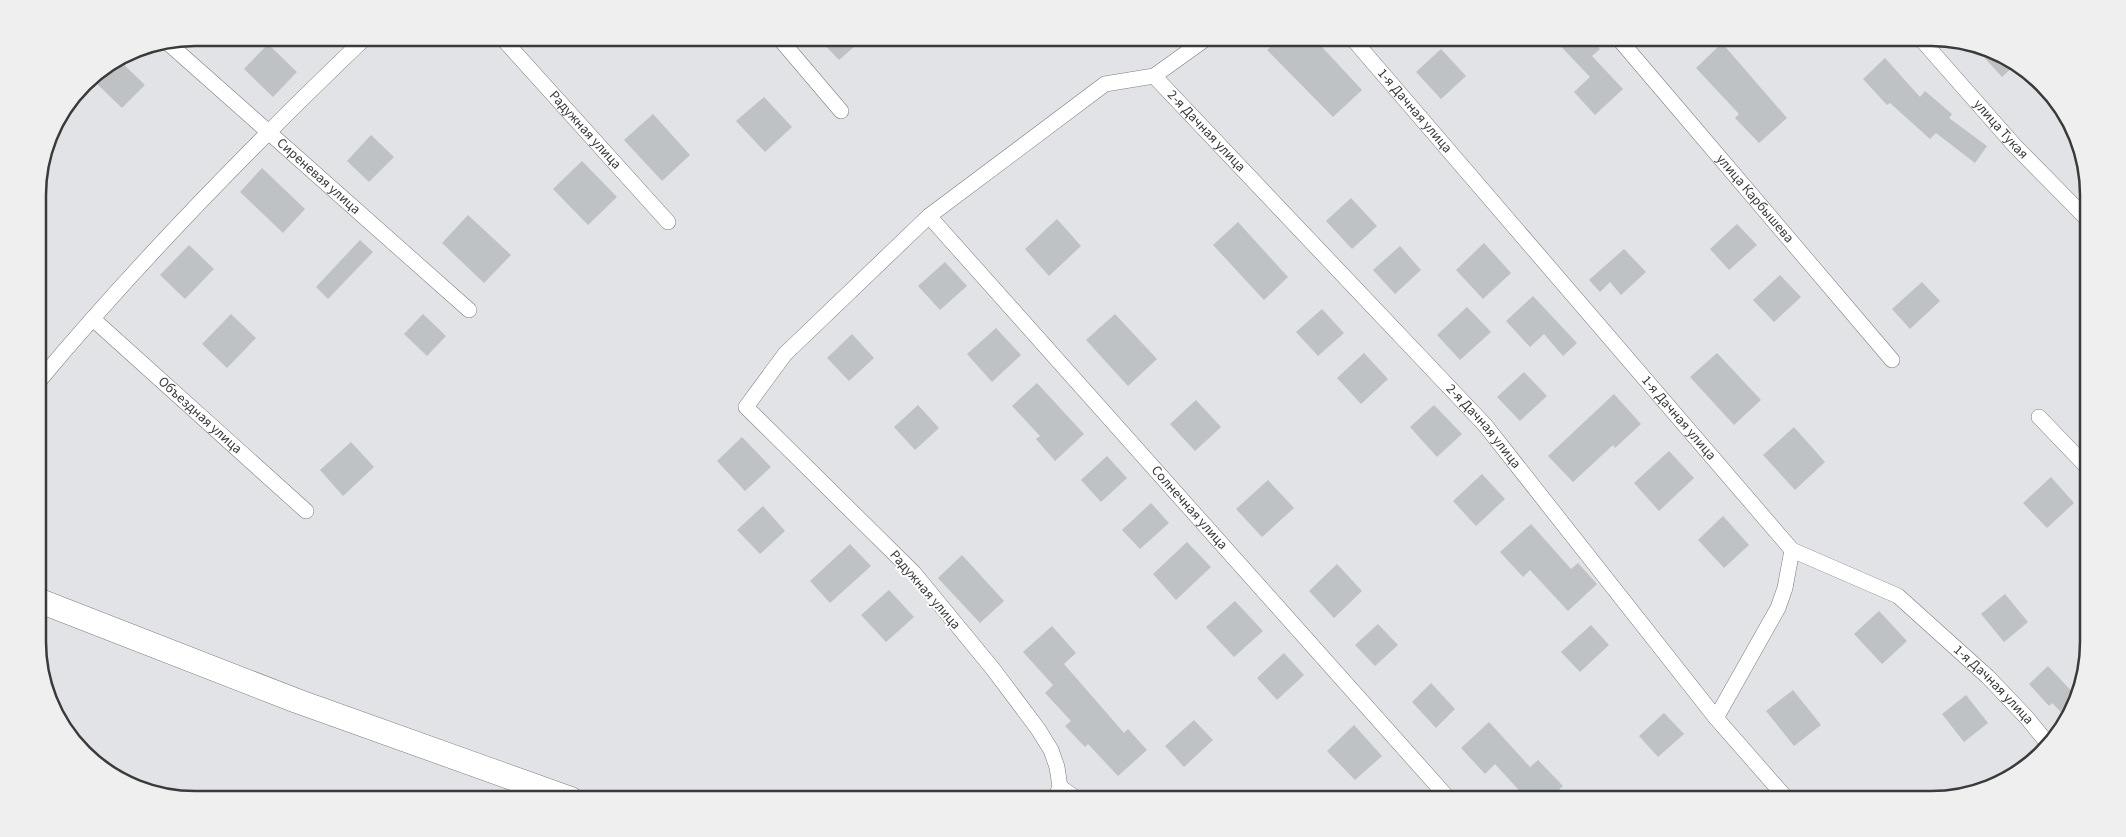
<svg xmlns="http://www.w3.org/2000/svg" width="2126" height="837" viewBox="0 0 2126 837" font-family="'Source Sans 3',sans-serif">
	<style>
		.building { fill: #bfc2c4 }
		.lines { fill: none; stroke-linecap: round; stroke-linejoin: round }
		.street-casing { stroke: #7a7c7e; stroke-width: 16 }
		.primary-casing { stroke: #7a7c7e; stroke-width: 25 }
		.street { stroke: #fff; stroke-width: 15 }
		.primary { stroke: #fff; stroke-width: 24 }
		.labels { text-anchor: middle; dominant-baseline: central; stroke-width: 4; stroke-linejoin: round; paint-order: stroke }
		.street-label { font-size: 14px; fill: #3a3a3b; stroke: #fff }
		.rim { fill: none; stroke: #3a3a3b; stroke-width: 2.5 }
	</style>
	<rect width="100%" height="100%" fill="#e1e3e6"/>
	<g class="building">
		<polygon points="818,38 864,38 839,60"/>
		<polygon points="1281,38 1318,38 1325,45 1322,47 1362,90 1333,117 1267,50"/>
		<polygon points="1553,38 1589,38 1600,49 1592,56 1623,89 1595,115 1574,92 1590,77"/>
		<polygon points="1722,43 1787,118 1759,143 1735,118 1739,114 1696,68"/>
		<polygon points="268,44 297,72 273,97 244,69"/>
		<polygon points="1972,44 1982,46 2016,64 2002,77"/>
		<polygon points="1441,49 1466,76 1441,99 1416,72"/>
		<polygon points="1885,58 1920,97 1925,91 1952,114 1949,118 1987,146 1975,163 1936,133 1930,139 1890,103 1887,105 1863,79"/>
		<polygon points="119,60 145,85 122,108 96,83"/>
		<polygon points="764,97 792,127 765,152 736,121"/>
		<polygon points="653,114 690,155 662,181 624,140"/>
		<polygon points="371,135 394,157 369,182 347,161"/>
		<polygon points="582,161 617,197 588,225 553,189"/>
		<polygon points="262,168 305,209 283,233 240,192"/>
		<polygon points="1351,198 1377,226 1352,249 1326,221"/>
		<polygon points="468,215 511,255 484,283 442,243"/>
		<polygon points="1057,219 1081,246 1049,276 1025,249"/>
		<polygon points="1238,222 1288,277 1264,300 1213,245"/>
		<polygon points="1737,224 1757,245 1729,270 1710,249"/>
		<polygon points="360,240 373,252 328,299 316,287"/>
		<polygon points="1484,243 1511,273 1483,299 1456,270"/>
		<polygon points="189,245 214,269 185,299 160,275"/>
		<polygon points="1400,246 1421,270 1395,294 1373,270"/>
		<polygon points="1624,249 1646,272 1621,295 1610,282 1600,292 1589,280"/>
		<polygon points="945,262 967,286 940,310 918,286"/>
		<polygon points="1780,275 1801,297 1774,322 1753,300"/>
		<polygon points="1922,282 1940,301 1910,329 1892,309"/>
		<polygon points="1533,296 1577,343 1563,356 1544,334 1530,347 1506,321"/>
		<polygon points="1467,307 1491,332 1460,360 1437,335"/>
		<polygon points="1322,309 1344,333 1318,356 1296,332"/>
		<polygon points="231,314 256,338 227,368 202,344"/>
		<polygon points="423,314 446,336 427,356 404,334"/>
		<polygon points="1115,314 1157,359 1128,386 1086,340"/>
		<polygon points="996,328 1021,355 992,382 967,354"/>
		<polygon points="852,334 874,358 849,381 827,358"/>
		<polygon points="1364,353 1388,379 1361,404 1337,378"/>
		<polygon points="1717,353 1761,400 1734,425 1690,377"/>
		<polygon points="1524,372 1547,396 1520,421 1497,397"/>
		<polygon points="1037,383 1084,434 1055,461 1036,439 1040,436 1012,406"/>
		<polygon points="1614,394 1641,424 1615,448 1613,445 1573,482 1548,456"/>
		<polygon points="1196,400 1221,427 1195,451 1170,424"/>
		<polygon points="918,405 939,428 915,450 894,427"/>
		<polygon points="1434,405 1462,434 1437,457 1410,427"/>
		<polygon points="1794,427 1825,462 1795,490 1763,455"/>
		<polygon points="742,437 771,467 745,491 717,461"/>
		<polygon points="351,442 374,467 343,496 320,470"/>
		<polygon points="1669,451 1694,478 1659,511 1634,483"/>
		<polygon points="1107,456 1127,478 1101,502 1081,480"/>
		<polygon points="1482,474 1505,499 1476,526 1453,501"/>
		<polygon points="2051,477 2074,503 2047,528 2023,503"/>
		<polygon points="1268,480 1294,508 1262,537 1236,509"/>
		<polygon points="1151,503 1169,523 1140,549 1122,530"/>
		<polygon points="763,506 785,531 760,554 737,530"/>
		<polygon points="1723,516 1749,545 1724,568 1698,540"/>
		<polygon points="1531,524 1571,569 1578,563 1597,584 1568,611 1530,570 1523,577 1500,552"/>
		<polygon points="1187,542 1211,567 1176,600 1153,574"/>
		<polygon points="850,544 871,566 830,603 810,581"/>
		<polygon points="962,555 1004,601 980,623 938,578"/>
		<polygon points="1337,564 1362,591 1334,618 1309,591"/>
		<polygon points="889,590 914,617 886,642 861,615"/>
		<polygon points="2005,594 2028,622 2004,642 1981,614"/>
		<polygon points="1235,601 1263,631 1234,657 1206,627"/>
		<polygon points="1879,611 1907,641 1882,664 1854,634"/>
		<polygon points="1378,624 1398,645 1375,666 1355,645"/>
		<polygon points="1591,625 1609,645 1580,672 1561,652"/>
		<polygon points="1052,626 1076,653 1064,664 1124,733 1128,729 1147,750 1118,776 1088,744 1085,747 1065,726 1071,721 1045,693 1053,685 1023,652"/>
		<polygon points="1284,653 1304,675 1277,700 1257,678"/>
		<polygon points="2048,666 2078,698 2067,718 2052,703 2049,706 2029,684"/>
		<polygon points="1431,683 1455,709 1436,728 1412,702"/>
		<polygon points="1793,690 1821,725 1794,746 1766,711"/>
		<polygon points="1966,695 1988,723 1964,742 1942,714"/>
		<polygon points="1664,713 1684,734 1658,757 1639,736"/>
		<polygon points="1194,720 1213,740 1184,767 1165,746"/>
		<polygon points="1489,722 1530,767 1538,760 1563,786 1549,799 1527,799 1495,764 1485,774 1461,748"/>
		<polygon points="1354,725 1382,756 1355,780 1327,751"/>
	</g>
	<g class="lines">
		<g class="street-casing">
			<g id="street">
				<path id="s1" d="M502,38L668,222"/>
				<polyline points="779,38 841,111"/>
				<path id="s2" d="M1352,38L1792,550L1898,596L1988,677L2027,718L2049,745"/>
				<path id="s3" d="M1618,38L1892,360"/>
				<path id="s4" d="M1920,38L2015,146L2087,219"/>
				<path id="s5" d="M168,43L469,310"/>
				<path id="s6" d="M1154,76L1485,425L1716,718L1787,799"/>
				<path id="s7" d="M929,216L1449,799"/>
				<path id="s8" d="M93,319L306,511"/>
				<path d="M39,381C140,260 251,147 365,38"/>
				<polyline points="2039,417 2088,468"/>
				<polyline points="1716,718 1778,608 1785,588 1792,550"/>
				<polyline points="1060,787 1077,799"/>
				<polyline points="1055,799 1060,787 1057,767 1051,750 1038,729 993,669 914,573 746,407 785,354 929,216 1105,84 1154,76 1207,38"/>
			</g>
		</g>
		<g class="primary-casing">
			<polyline id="primary" points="40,601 297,701 571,799"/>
		</g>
		<use href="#street" class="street"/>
		<use href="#primary" class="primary"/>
	</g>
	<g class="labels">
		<g class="street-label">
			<text stroke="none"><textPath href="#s2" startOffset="96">1-я Дачная улица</textPath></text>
			<text stroke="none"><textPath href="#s1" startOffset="124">Радужная улица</textPath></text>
			<text stroke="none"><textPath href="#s4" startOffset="122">улица Тукая</textPath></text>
			<text stroke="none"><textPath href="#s6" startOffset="76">2-я Дачная улица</textPath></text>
			<text stroke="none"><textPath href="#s5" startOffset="201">Сиреневая улица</textPath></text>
			<text stroke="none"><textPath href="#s3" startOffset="211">улица Карбышева</textPath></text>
			<text stroke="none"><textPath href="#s8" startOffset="144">Объездная улица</textPath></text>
			<text stroke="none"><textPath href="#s2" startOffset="501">1-я Дачная улица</textPath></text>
			<text stroke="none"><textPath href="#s6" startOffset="481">2-я Дачная улица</textPath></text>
			<text stroke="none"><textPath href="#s7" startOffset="391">Солнечная улица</textPath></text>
			<text transform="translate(925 590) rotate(49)">Радужная улица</text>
			<text stroke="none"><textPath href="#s2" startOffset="921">1-я Дачная улица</textPath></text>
		</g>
	</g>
	<path d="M0 0H2126V837H0ZM195 46H1931A149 149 0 0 1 2080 195V642A149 149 0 0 1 1931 791H195A149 149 0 0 1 46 642V195A149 149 0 0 1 195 46Z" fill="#efefef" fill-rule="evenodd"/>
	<path class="rim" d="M195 46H1931A149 149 0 0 1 2080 195V642A149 149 0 0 1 1931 791H195A149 149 0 0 1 46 642V195A149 149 0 0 1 195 46Z"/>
</svg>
